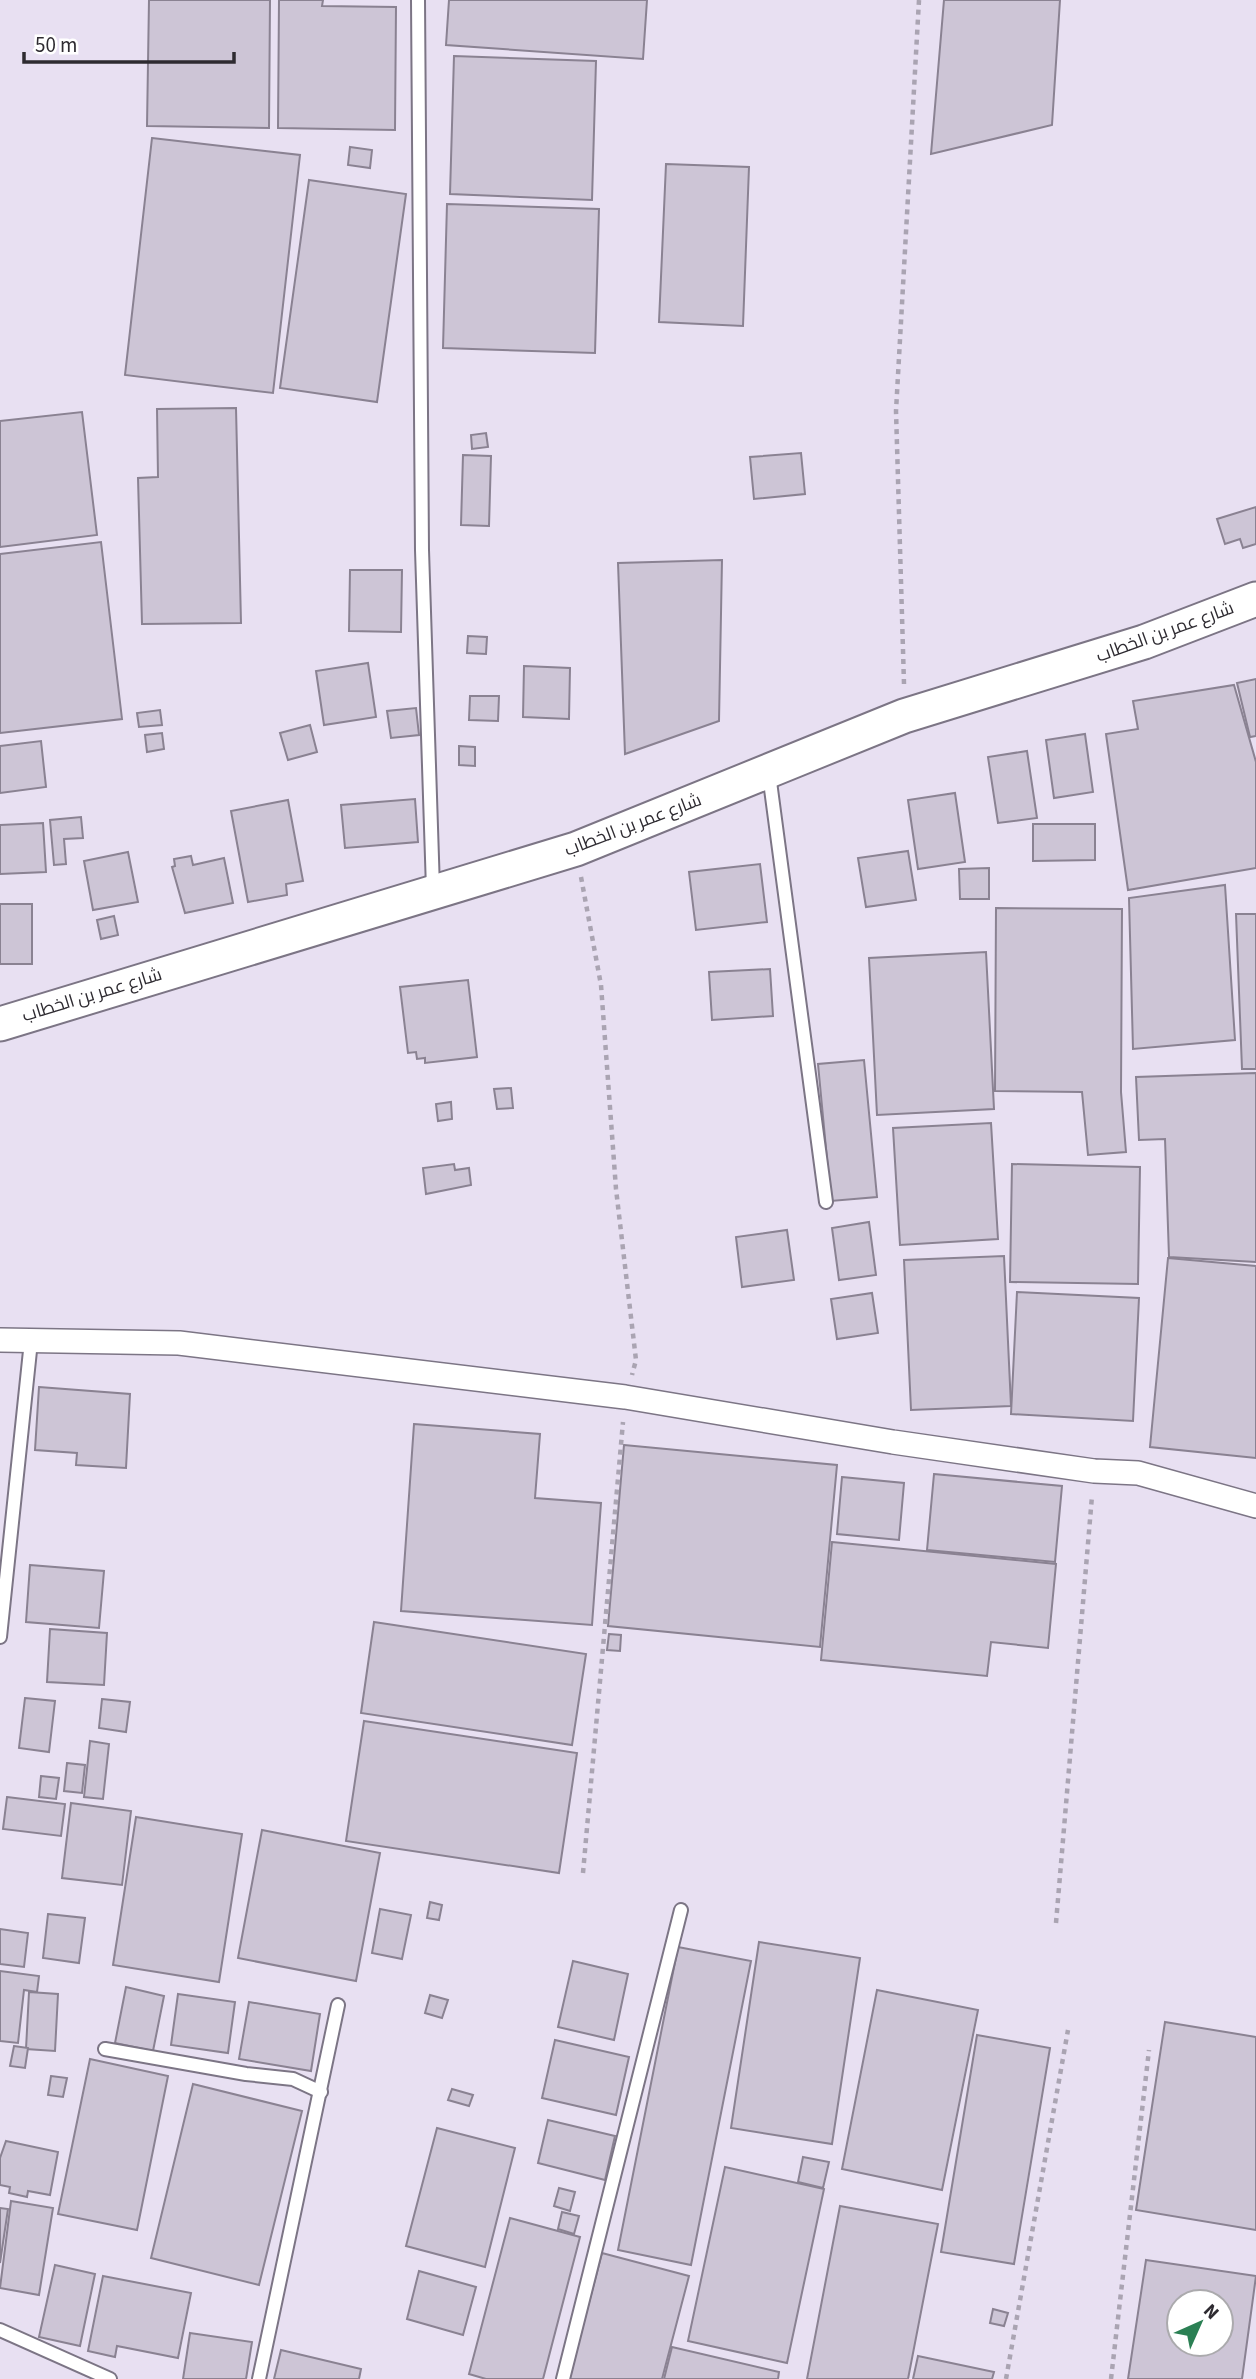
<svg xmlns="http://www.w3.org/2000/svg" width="1256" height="2379" viewBox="0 0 1256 2379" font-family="'Source Sans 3',Cairo,sans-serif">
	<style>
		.building { fill: #cdc5d6; stroke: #8a8292; stroke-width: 2; fill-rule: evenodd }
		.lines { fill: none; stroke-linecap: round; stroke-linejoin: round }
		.service-casing { stroke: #7c7585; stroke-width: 16 }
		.minor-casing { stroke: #7c7585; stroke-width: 26 }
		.secondary-casing { stroke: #7c7585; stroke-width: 37 }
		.path { stroke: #aaa4b2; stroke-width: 4.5; stroke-dasharray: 5 5; stroke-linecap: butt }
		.service { stroke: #fff; stroke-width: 12 }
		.minor { stroke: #fff; stroke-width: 23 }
		.secondary { stroke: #fff; stroke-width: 33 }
		.labels { text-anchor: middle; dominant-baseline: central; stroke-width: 5; stroke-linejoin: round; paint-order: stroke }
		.street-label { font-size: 18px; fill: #2e2b31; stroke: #fff }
	</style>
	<rect width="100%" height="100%" fill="#e8e0f2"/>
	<g class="building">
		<polygon points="149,0 270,0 269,128 147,126"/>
		<polygon points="279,0 323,0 322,6 396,7 395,130 278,128"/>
		<polygon points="449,0 647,0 643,59 446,45"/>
		<polygon points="944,0 1060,0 1052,125 931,154"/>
		<polygon points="454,56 596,61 592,200 450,194"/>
		<polygon points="152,138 300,155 273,393 125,375"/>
		<polygon points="350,147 372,150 370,168 348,165"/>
		<polygon points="666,164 749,167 743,326 659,322"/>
		<polygon points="309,180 406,194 377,402 280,388"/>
		<polygon points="447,204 599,209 595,353 443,348"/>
		<polygon points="236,408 241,623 142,624 138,478 158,477 157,409"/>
		<polygon points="82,412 97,535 0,547 0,421"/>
		<polygon points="486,433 488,447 472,449 471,435"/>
		<polygon points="801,453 805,494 754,499 750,457"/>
		<polygon points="463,455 491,456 489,526 461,525"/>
		<polygon points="1256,507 1256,544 1243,548 1240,539 1225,544 1217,519"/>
		<polygon points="101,542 122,719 0,733 0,554"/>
		<polygon points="722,560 719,721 625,754 618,563"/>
		<polygon points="350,570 402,570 401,632 349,631"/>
		<polygon points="468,636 487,637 486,654 467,653"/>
		<polygon points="368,663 376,717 324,725 316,671"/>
		<polygon points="524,666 570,668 569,719 523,717"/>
		<polygon points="1256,679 1256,736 1250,737 1237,683"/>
		<polygon points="1234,685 1256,762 1256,868 1128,890 1106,734 1138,729 1133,701"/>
		<polygon points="470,696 499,696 498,721 469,720"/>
		<polygon points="416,708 419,735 391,738 387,711"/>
		<polygon points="160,710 162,725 139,727 137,713"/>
		<polygon points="310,725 317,752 288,760 280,733"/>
		<polygon points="162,733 164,749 147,752 145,735"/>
		<polygon points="1085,734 1093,792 1054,798 1046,740"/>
		<polygon points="41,741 46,787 0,793 0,746"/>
		<polygon points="459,746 475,747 475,766 459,765"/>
		<polygon points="1027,751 1037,818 998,823 988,757"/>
		<polygon points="955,793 965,862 918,869 908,800"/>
		<polygon points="415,799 418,842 345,848 341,805"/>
		<polygon points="288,800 303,881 286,884 287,895 248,902 231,811"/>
		<polygon points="81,817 83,838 64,839 66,864 54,865 50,820"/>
		<polygon points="43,823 46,872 0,874 0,825"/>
		<polygon points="1033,824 1095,824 1095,860 1033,861"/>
		<polygon points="908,851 916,900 866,907 858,858"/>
		<polygon points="128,852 138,902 93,910 84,861"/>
		<polygon points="191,856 193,865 224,858 233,903 185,913 172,867 175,866 174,859"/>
		<polygon points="760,864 767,922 696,930 689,872"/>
		<polygon points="989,868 989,899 960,899 959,869"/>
		<polygon points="1225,885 1235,1040 1133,1049 1129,898"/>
		<rect x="0" y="904" width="32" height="60"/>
		<polygon points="996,908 1122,909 1121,1092 1126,1152 1088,1155 1082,1092 995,1091"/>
		<polygon points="1236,914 1256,914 1256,1069 1242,1069"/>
		<polygon points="114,916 118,935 101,939 97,920"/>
		<polygon points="986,952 994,1109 877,1115 869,958"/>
		<polygon points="770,969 773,1016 712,1020 709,972"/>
		<polygon points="468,980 477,1057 425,1063 425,1058 417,1059 416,1052 408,1053 400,987"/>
		<polygon points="864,1060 877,1197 831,1201 818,1064"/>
		<polygon points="1256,1073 1256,1262 1169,1257 1165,1139 1139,1140 1136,1077"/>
		<polygon points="511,1088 513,1108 497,1109 494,1089"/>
		<polygon points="451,1102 452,1119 438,1121 436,1104"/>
		<polygon points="991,1123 998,1239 900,1245 893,1128"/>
		<polygon points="454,1164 455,1170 469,1168 471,1185 426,1194 423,1168"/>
		<polygon points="1012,1164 1140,1167 1138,1284 1010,1282"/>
		<polygon points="869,1222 876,1275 839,1280 832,1228"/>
		<polygon points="787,1230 794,1280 742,1287 736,1237"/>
		<polygon points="1004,1256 1011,1406 911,1410 904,1260"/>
		<polygon points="1168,1258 1256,1266 1256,1458 1150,1447"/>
		<polygon points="1017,1292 1139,1298 1133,1421 1011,1414"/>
		<polygon points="872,1293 878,1333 837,1339 831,1299"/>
		<polygon points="39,1387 130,1394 126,1468 76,1465 77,1453 35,1450"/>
		<polygon points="414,1424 540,1434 535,1498 601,1503 592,1625 401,1611"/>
		<polygon points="624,1445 837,1465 820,1647 608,1626"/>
		<polygon points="934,1474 1062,1486 1055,1562 927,1550"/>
		<polygon points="842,1477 904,1483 899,1540 837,1534"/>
		<polygon points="832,1542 1056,1564 1048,1648 991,1642 987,1676 821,1660"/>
		<polygon points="30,1565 104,1571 99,1628 26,1622"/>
		<polygon points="374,1622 586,1654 572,1745 361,1713"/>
		<polygon points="50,1629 107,1633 104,1685 47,1682"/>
		<polygon points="609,1634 621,1635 620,1651 607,1650"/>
		<polygon points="25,1698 55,1701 49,1752 19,1748"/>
		<polygon points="102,1699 130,1702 126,1732 99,1728"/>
		<polygon points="364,1721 577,1753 559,1873 346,1841"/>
		<polygon points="90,1741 109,1744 103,1799 84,1797"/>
		<polygon points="67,1763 85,1765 82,1793 64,1791"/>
		<polygon points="41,1776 59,1778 56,1799 39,1797"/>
		<polygon points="7,1797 65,1804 61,1836 3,1829"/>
		<polygon points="71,1803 131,1811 122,1885 62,1878"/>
		<polygon points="136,1817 242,1834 219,1982 113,1965"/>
		<polygon points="262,1830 380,1853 356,1981 238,1958"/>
		<polygon points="430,1902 442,1905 439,1920 427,1918"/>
		<polygon points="380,1909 411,1915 402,1959 372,1953"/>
		<polygon points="48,1914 85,1918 79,1963 43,1958"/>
		<polygon points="0,1929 28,1933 24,1967 0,1964"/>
		<polygon points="759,1942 860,1958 832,2144 731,2128"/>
		<polygon points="678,1947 751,1961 691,2265 618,2250"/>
		<polygon points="573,1961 628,1974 614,2040 558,2027"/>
		<polygon points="0,1971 39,1976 37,1992 24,1990 18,2043 0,2041"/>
		<polygon points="126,1987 164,1996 153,2051 115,2043"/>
		<polygon points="877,1990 978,2010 942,2190 842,2169"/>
		<polygon points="29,1992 58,1994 55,2051 26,2049"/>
		<polygon points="178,1994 235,2002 228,2053 171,2045"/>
		<polygon points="430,1995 448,2000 442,2018 425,2013"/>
		<polygon points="249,2002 320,2014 311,2071 239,2059"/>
		<polygon points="1165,2022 1256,2037 1256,2230 1136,2210"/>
		<polygon points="977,2035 1050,2048 1014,2264 941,2252"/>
		<polygon points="555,2040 629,2057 616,2115 542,2098"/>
		<polygon points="14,2046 28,2048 25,2068 10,2066"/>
		<polygon points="90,2059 168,2076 137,2230 58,2214"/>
		<polygon points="51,2076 67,2078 63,2097 48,2095"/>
		<polygon points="193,2084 302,2111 259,2285 151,2258"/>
		<polygon points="452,2089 473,2095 469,2106 448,2100"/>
		<polygon points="548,2120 615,2136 605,2180 538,2163"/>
		<polygon points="437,2128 515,2148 485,2267 406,2246"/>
		<polygon points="6,2141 58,2152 50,2195 28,2191 27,2197 9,2193 10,2187 0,2185 0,2158"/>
		<polygon points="803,2157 829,2162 823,2188 798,2182"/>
		<polygon points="725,2167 824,2189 787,2363 688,2341"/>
		<polygon points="559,2188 575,2192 570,2211 554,2206"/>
		<polygon points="11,2201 53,2208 39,2295 0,2288"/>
		<polygon points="840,2206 938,2224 908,2379 807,2379"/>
		<polygon points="0,2208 8,2209 0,2263"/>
		<polygon points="562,2212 579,2216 574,2234 558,2229"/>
		<polygon points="510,2218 580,2237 543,2379 486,2379 469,2374"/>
		<polygon points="602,2253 689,2276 662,2379 569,2379"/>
		<path d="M1146,2260L1256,2276L1242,2379H1128ZM1179,2302H1221V2344H1179Z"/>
		<polygon points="55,2265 95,2274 80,2346 39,2337"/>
		<polygon points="419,2271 476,2287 463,2335 407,2319"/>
		<polygon points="103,2276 191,2293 178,2358 117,2346 115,2357 88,2351"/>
		<polygon points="993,2309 1008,2313 1004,2326 990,2323"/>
		<polygon points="190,2333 252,2342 246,2379 183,2379"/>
		<polygon points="672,2347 779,2372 778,2379 664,2379"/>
		<polygon points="281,2350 361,2369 359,2379 274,2379"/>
		<polygon points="918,2356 994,2372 992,2379 913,2379"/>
	</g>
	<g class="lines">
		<g class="service-casing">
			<g id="service">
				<polyline points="418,0 422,550 433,889"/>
				<polyline points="769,774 826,1202"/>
				<polyline points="0,1637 31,1341"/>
				<polyline points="105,2049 246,2074 293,2079 321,2092"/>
				<polyline points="0,2330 110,2379"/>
				<polyline points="259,2379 338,2005"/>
				<polyline points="563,2379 681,1910"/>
			</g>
		</g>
		<g class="minor-casing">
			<polyline id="minor" points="0,1340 179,1343 625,1397 893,1442 1094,1471 1138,1473 1256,1506"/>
		</g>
		<g class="secondary-casing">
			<polyline id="secondary" points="0,1024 576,849 904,716 1144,642 1256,599"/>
		</g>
		<g class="path">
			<polyline points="904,684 896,411 919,0"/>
			<polyline points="581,877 601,985 616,1189 636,1360 632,1375"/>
			<polyline points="583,1873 623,1422"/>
			<polyline points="1056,1923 1092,1496"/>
			<polyline points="1006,2379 1068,2030"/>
			<polyline points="1111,2379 1149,2050"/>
		</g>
		<use href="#service" class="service"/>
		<use href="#minor" class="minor"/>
		<use href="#secondary" class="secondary"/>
	</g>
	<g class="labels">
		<g class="street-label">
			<text transform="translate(1165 632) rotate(-20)">شارع عمر بن الخطاب</text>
			<text transform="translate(633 825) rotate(-21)">شارع عمر بن الخطاب</text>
			<text transform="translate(92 995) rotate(-17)">شارع عمر بن الخطاب</text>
		</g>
	</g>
	<g transform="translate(1200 2323) rotate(45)"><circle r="33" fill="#ffffff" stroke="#abaaad" stroke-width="2"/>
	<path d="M0-5L12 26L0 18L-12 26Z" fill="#2b8054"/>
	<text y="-10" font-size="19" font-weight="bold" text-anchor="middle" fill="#2e2b31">N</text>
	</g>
	<path d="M24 52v10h210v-10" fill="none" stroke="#2e2b31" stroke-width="3.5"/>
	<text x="35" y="52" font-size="21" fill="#2e2b31" stroke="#ffffff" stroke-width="5" paint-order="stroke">50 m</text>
</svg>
